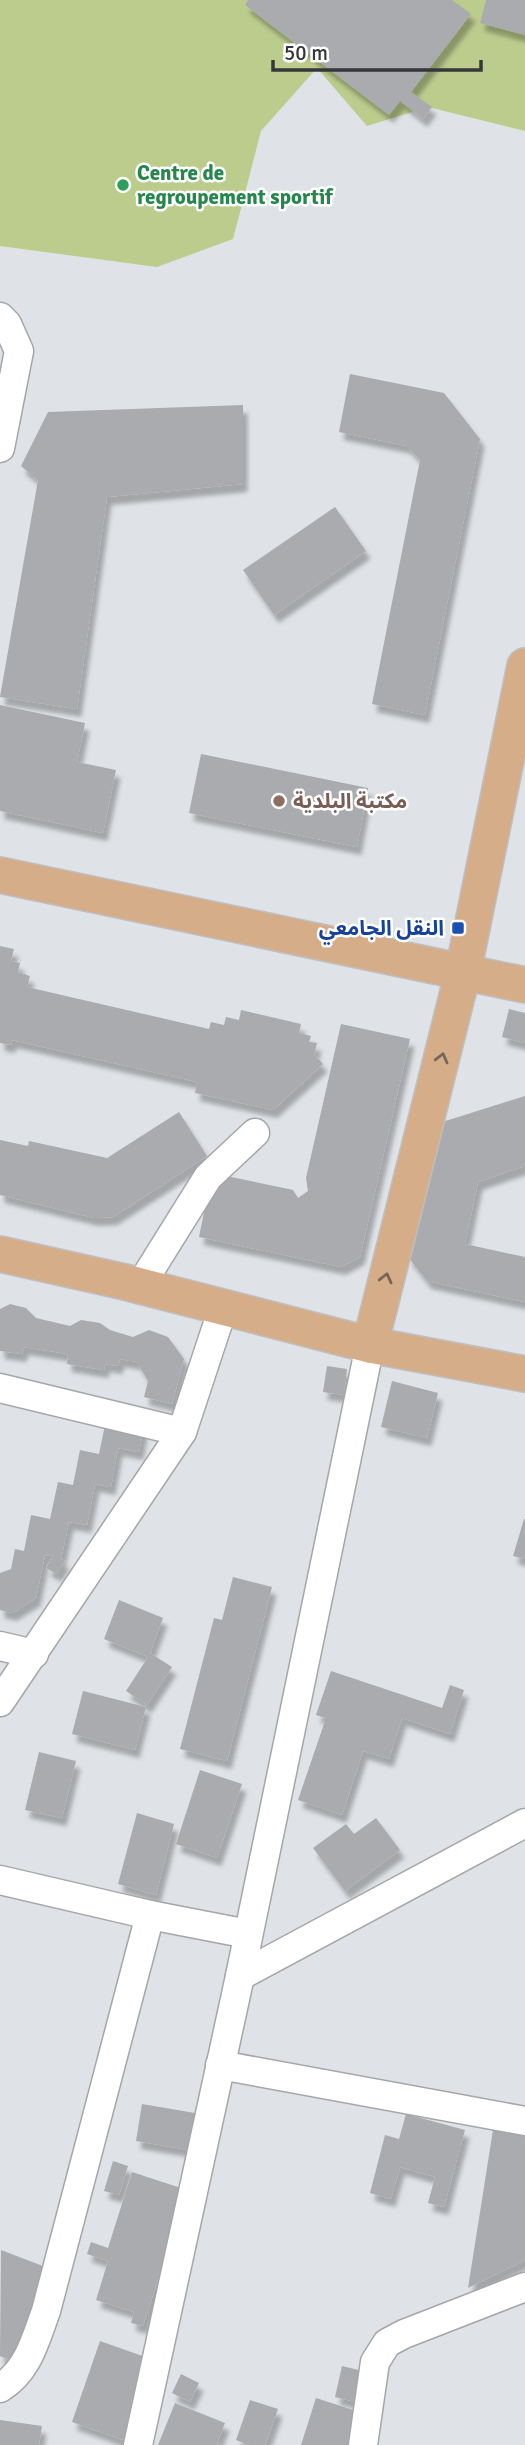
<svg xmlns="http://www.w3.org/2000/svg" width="525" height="2445" viewBox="0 0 525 2445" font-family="Signika,'Noto Sans Arabic',sans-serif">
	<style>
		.green { fill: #bccc8d }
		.building { fill: #a9abaf; filter: url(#shadow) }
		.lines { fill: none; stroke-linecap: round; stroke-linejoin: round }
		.minor-casing { stroke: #a4a6aa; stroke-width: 31 }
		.major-casing { stroke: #bfbfbf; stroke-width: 38 }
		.minor { stroke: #fff; stroke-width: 28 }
		.major { stroke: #d6ad89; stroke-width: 35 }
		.oneway { stroke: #766658 }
		.leisure-dot { fill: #2e9e5b; stroke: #fff; stroke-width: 2.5 }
		.education-dot { fill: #8d6e63; stroke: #fff; stroke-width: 2.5 }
		.transit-dot { fill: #1a4fb4; stroke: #fff; stroke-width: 2.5 }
		.labels { text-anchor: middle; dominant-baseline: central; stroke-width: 5; stroke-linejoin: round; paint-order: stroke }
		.leisure-label { font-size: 21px; font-weight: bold; fill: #27864d; stroke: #fff; text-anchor: start }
		.education-label { font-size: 21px; font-weight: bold; fill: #785e54; stroke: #fff; text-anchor: start }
		.transit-label { font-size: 21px; font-weight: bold; fill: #164399; stroke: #fff; text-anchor: end }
	</style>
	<defs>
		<filter id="shadow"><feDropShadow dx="4.5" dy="8" stdDeviation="2" flood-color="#0004"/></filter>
	</defs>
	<rect width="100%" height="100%" fill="#dfe2e6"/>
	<polygon class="green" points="0,0 525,0 525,131 428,107 367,126 317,68 261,131 233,239 157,267 0,246"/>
	<g class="building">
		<polygon points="248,0 452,0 471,14 411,92 432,107 423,119 400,101 389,115 245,5"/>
		<polygon points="486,0 525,0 525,35 480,23"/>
		<polygon points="350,374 444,393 480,439 425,715 372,704 420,460 407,446 339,432"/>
		<polygon points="243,405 243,484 107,497 77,709 0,697 38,480 21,466 48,412"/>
		<polygon points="335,507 366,551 274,615 243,570"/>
		<polygon points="0,705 85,723 77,762 116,770 103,833 0,811"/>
		<polygon points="201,754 368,788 357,847 189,813"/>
		<polygon points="0,946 14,949 11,961 20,963 18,972 30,976 27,987 209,1029 211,1022 224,1025 226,1017 239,1020 241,1010 301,1024 299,1033 311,1036 309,1042 317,1043 314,1054 323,1064 273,1110 195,1093 197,1082 12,1040 11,1045 0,1043"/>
		<polygon points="509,1009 525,1013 525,1043 502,1037"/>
		<polygon points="341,1024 410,1039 360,1257 341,1267 199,1237 212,1173 293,1190 298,1198 308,1191 306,1178"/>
		<polygon points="525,1096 525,1166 478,1182 465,1244 525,1257 525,1302 427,1281 408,1257 439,1123"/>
		<polygon points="179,1112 207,1156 113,1217 94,1218 0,1195 0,1140 28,1146 29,1141 107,1158"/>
		<polygon points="10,1304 26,1308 36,1318 70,1326 81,1320 100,1323 110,1330 133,1337 149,1330 168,1337 184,1359 172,1404 144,1397 148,1381 137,1362 120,1359 118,1366 105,1364 104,1370 67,1364 68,1354 24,1347 22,1354 0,1351 0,1309"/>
		<polygon points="327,1366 347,1369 344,1395 323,1392"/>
		<polygon points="392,1381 438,1393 427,1438 381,1427"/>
		<polygon points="107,1415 144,1424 139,1452 118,1448 111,1487 95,1484 87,1525 69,1522 61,1559 65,1561 57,1574 46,1568 53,1556 45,1555 36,1598 12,1613 0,1610 0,1573 11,1569 15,1549 24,1551 31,1515 50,1519 58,1482 73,1485 80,1450 99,1454"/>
		<polygon points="524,1519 525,1519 525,1559 513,1556"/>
		<polygon points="233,1577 272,1587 227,1761 180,1749 214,1618 222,1620"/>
		<polygon points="119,1600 163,1618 150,1653 172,1667 147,1705 126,1691 148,1657 104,1639"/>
		<polygon points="331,1671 442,1708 450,1685 464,1690 450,1734 402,1718 389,1759 363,1751 342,1815 298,1800 326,1718 316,1715"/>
		<polygon points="83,1691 146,1707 135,1750 72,1734"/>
		<polygon points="39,1752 76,1761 62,1818 25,1810"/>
		<polygon points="200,1770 242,1784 217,1858 176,1844"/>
		<polygon points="137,1813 174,1824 156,1895 118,1884"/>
		<polygon points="376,1818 400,1850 345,1891 313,1848 346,1824 354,1834"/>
		<polygon points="142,2104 195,2113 189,2150 136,2141"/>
		<polygon points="406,2114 465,2130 444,2207 428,2203 435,2177 400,2167 391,2199 370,2193 385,2135 399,2139"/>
		<polygon points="493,2130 525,2134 525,2260 468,2288"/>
		<polygon points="113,2161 128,2166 119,2195 104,2191"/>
		<polygon points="132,2172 187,2190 143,2326 131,2323 134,2312 96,2300 108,2261 87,2254 91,2242 108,2248"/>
		<polygon points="1,2250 48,2268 12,2361 0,2356"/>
		<polygon points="100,2341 151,2359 123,2440 72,2422"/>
		<polygon points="342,2366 371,2373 364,2404 335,2397"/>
		<polygon points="181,2374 199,2383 190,2402 172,2393"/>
		<polygon points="316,2398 372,2416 362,2445 301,2445"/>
		<polygon points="250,2400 278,2409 265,2445 249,2445 236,2440"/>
		<polygon points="175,2403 225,2423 217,2443 222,2445 158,2445"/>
		<polygon points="0,2420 42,2426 39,2445 0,2445"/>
	</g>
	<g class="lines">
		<g class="minor-casing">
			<g id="minor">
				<polyline points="0,317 7,324 19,351 0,448"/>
				<polyline points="140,1286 208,1177 255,1133"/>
				<polyline points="0,1388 182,1432"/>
				<polyline points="0,1646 34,1654"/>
				<polyline points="0,1702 182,1432 223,1308"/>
				<polyline points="0,1880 150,1915 248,1934"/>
				<polyline points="240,1976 525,1823"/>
				<polyline points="220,2065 525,2121"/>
				<path d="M0,2388C28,2371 35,2341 46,2311L150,1915"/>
				<polyline points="138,2445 240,1976 370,1345"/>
				<polyline points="363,2445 375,2362 387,2343 404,2334 525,2287"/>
			</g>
		</g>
		<g class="major-casing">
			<g id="major">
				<polyline points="0,875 525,985"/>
				<polyline points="0,1254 125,1282 370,1345 525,1374"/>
				<polyline points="370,1345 463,972 525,666"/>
			</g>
		</g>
		<use href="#minor" class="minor"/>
		<use href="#major" class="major"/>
	</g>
	<defs><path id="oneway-chevron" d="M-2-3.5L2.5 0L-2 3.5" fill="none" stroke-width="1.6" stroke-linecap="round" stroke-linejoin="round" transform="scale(1.75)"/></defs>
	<g class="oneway">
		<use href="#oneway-chevron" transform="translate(442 1058) rotate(-76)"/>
		<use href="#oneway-chevron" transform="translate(386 1278) rotate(-76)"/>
	</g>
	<circle class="leisure-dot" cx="123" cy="185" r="7"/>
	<circle class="education-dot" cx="279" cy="801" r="7"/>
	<rect class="transit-dot" x="451" y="921" width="14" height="14" rx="3.5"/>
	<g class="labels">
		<g class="leisure-label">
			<text x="137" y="173">Centre de<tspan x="137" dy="24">regroupement sportif</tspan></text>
		</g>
		<g class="education-label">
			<text x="293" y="801">مكتبة البلدية</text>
		</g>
		<g class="transit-label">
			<text x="444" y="928">النقل الجامعي</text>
		</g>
	</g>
	<path d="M273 60v10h208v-10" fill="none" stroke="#363738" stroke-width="3.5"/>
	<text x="284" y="60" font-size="21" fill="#363738" stroke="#ffffff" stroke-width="5" paint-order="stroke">50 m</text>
</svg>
